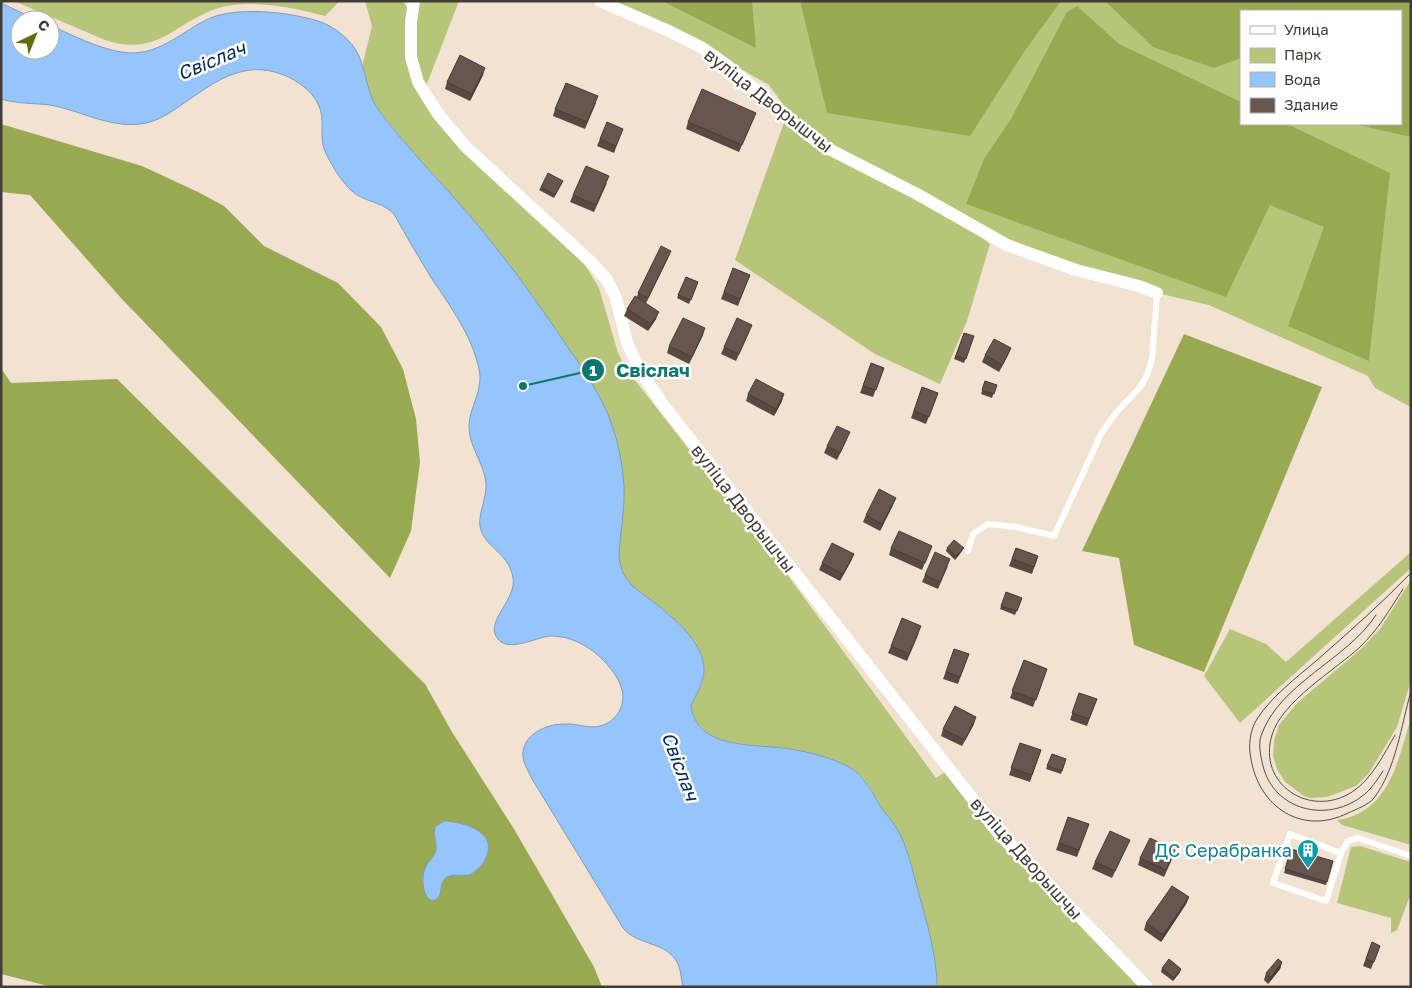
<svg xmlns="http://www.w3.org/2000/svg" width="1412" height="988" viewBox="0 0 1412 988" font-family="'Golos Text',sans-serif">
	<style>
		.green { fill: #b6c57a; fill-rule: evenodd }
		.forest { fill: #99a952 }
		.water { fill: #96c5fb; stroke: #7d9cc0 }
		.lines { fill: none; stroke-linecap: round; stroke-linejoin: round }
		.lane { stroke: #fff; stroke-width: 6 }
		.street { stroke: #fff; stroke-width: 12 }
		.tram { stroke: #554e47; stroke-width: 1 }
		.wall { fill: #594943 }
		.shaded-wall { fill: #493c37 }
		.building { fill: #68554e; stroke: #493c37 }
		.labels { text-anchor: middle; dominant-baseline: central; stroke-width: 5; stroke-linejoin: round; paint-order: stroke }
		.street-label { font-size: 18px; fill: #423c36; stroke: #fff }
		.culture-label { font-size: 18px; fill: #0d838f; stroke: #fff; text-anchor: end }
		.water-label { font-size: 19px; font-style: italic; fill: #012c55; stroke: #fff }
		.leader { fill: none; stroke: #0f766e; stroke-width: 2 }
		.callout-dot { fill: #0f766e; stroke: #fff; stroke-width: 2 }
		.mark-label { font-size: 15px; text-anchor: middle; font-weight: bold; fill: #fff }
		.callout-label { font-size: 19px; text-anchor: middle; font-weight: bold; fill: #0f766e; stroke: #fff; stroke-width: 5; stroke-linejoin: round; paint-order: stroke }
	</style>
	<rect width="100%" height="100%" fill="#f2e2d2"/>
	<g class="green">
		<path d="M14,1H340L325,16C294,8 258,0 226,6C177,17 162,59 105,40Z"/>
		<path d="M365,1H403L414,19L417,1H459L423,94L585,265L599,288L618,353L627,370L691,452L743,514L936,778L945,772L993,837L1142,987H937C937,955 927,924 918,894C913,872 908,849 897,829C892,820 884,813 879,804C872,792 867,779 855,771C838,758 804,751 783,748C751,744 698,749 691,706C696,694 704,683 704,670C704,644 677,620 658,606C646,596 632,588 624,575C621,569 620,563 619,556L624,487L620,458L600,400L588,378L524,284L473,219L411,150L377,108L370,96L362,67L372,26Z"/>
		<path d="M603,1H1411V407L1375,388L1368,376L1209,305L1157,293L1008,245L941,207L990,244L967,321L940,384L875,354L735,260L786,117L796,122L769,85L674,31ZM1241,11H1401V124H1241Z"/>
		<polygon points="1411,552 1411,568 1240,723 1204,676 1230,629 1266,644 1286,662"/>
		<polygon points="1411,580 1411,680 1397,727 1369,773 1356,786 1327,797 1311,798 1304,796 1285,782 1277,769 1273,756 1274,741 1279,725 1298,702 1361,649 1380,629"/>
		<path d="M1411,718V845L1342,825L1337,820C1390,813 1398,759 1411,718Z"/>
		<polygon points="1360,846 1411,862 1411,893 1397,930 1391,933 1391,918 1337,903 1351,847"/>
	</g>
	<g class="forest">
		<polygon points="662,1 752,1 756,48"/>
		<polygon points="800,1 1061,1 1024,52 970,136 827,113"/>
		<polygon points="1105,1 1411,1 1411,137 1354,124 1401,124 1401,11 1241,11 1241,58 1214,68 1153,47"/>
		<polygon points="1077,6 1119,44 1241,102 1241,124 1287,124 1390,173 1369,361 1288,326 1324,227 1270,205 1226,297 966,204 984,159 1011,119 1067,12"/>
		<polygon points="1,124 142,166 198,192 224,206 264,246 338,283 381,327 403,369 416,419 420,462 411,531 390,578 121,298 30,195 1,192"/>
		<polygon points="1184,334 1322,387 1204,672 1134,645 1119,558 1082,551"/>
		<polygon points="1,368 11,383 117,379 425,684 452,732 514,829 594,967 602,987 52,987 1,974"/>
	</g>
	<g class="water">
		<path d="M1,3L37,20H20V50H50V25C74,36 107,53 133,53C163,52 183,31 208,19C236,6 289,12 318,21C334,26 352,40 359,56C367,75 367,95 380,112C408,149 441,182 471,217C504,256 534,297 563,340C581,367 603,396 613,428C619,446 623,468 624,487C625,510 620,533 619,556C620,563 621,569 624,575C633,590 649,597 661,608C679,622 704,645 704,670C704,683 696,694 691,706C697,749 751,744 783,748C802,750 840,759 855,771C866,780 872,792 879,804C884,813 892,820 897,829C908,847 912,870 918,890C926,921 937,954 937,987H683C681,979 681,970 678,964C666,940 639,947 623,928L532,779C529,772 524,765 523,757C521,735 546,724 564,724C576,723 588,729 600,726C616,722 626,706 622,690C618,676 610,667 600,657C587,645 570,636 551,636C535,637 506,655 496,636C487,620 517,598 513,578C509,552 483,547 480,526C478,514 487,498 486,483C484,463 469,447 469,427C469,407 484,390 479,369C472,336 451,307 432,279C419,258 406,236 394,214C383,203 372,203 359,196C345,189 330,163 324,149C319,134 326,119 318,104C312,91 298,81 284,75C241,58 211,85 177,108C168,114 157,121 146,123C112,130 83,111 50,105C34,103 17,104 1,99Z"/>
		<path d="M444,821C462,822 496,830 487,855C485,862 479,869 473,873C465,878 455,873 447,877C438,882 444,896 435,900C431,901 428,899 426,895C422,888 422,873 426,866C429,860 435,857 436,850C437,842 433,835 435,827Z"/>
	</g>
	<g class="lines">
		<g class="lane">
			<polyline points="968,551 973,534 988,524 1016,527 1054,536 1102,432 1116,413 1141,386 1147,375 1152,359 1157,293"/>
			<polyline points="1341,853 1290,834 1273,883 1326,901 1341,853 1348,841 1358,838 1411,856"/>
		</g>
		<g class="street">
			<polyline points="414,1 411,22 411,57 418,82 438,114 466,147 592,263 607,280 616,298 627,342 638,368 664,406 1002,836 1147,987"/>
			<polyline points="600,1 671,32 701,47 728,66 804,132 823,146 917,194 1007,245 1076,270 1139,286 1157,293"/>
		</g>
		<g class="tram">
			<path d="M1411,573C1381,604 1349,632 1316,661C1296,678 1272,696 1257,719C1250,730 1248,746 1251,759C1259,807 1302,836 1348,813C1357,809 1368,805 1374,798C1396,769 1401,726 1411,691"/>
			<path d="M1376,615C1347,660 1279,683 1261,736C1258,745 1261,757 1263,766C1274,810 1326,823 1361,797C1371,790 1377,780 1383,771"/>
			<path d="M1395,735C1384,754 1372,779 1352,792C1310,819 1257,784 1272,735C1282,701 1334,671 1360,647C1378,630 1390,609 1403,589"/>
		</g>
	</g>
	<g class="wall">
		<polygon points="483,75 470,101 445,89 447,82"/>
		<polygon points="596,103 585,129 553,116 555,109"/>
		<polygon points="756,113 739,152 686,129 688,122"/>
		<polygon points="607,122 623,129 614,153 597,146"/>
		<polygon points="563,181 554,198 539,190 541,187"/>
		<polygon points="607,183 594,212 570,202 573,195"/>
		<polygon points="668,258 646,303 656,319 648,331 624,316 627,309 637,297 638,293"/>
		<polygon points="733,268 750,275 738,306 721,299"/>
		<polygon points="686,277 698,282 689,304 677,298"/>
		<polygon points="749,332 736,361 721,354 724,347"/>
		<polygon points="964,333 974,336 964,363 954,359"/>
		<polygon points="703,335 689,364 667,353 669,346"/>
		<polygon points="1011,348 1008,355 999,372 982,362 985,355"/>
		<polygon points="871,363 884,368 873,397 860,393"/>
		<polygon points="985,381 997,385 992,398 981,394"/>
		<polygon points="922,387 938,393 926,424 911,418"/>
		<polygon points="748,394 782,401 774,416 746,401"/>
		<polygon points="847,439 837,460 824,453 827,446"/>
		<polygon points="893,505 880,531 863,522 866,515"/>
		<polygon points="932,546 922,570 889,555 891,548"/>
		<polygon points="947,548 962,551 955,560 946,551"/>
		<polygon points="1016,548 1038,556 1032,574 1009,566"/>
		<polygon points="854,554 851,561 840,581 819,570 822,563"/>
		<polygon points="948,566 938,589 922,582 925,575"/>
		<polygon points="1006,592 1022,598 1015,615 1000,609"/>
		<polygon points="919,633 907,661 888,653 891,646"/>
		<polygon points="954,649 969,654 958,684 943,679"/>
		<polygon points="1024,660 1047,669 1033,707 1010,698"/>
		<polygon points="1079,693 1097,699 1087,726 1070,720"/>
		<polygon points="974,724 962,746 941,736 943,729"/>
		<polygon points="1020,743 1041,750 1030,782 1009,775"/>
		<polygon points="1052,754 1066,759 1061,774 1046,769"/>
		<polygon points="1068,817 1089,824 1077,857 1056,850"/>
		<polygon points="1130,840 1112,878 1092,869 1095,862"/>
		<polygon points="1291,849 1333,861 1326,885 1284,873"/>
		<polygon points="1173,857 1164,877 1138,865 1140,858"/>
		<polygon points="1189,897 1186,904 1161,942 1144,930 1146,923"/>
		<polygon points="1372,942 1380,946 1371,969 1363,966"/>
		<polygon points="1282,962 1280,969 1268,984 1264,980 1266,973"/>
		<polygon points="1162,968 1180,972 1173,981 1161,972"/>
	</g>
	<g class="shaded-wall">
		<polygon points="485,68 483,75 470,101 472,94"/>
		<polygon points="671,251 668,258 645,305 648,298"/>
		<polygon points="659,312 656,319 648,331 651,324"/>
		<polygon points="705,328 703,335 689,364 692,357"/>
		<polygon points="1011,348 1008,355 999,372 1002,365"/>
		<polygon points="784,394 782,401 774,416 776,409"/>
		<polygon points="896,498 893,505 880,531 882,524"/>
		<polygon points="964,548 962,551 955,560 956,556"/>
		<polygon points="854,554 851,561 840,581 843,574"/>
		<polygon points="976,717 974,724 962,746 965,740"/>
		<polygon points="1189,897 1186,904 1161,942 1163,935"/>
		<polygon points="1282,962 1280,969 1268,984 1271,977"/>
		<polygon points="1181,969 1180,972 1173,981 1174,978"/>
	</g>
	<g class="building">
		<polygon points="460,55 485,68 472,94 447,82"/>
		<polygon points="566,83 598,96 587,122 555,109"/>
		<polygon points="702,89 756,113 742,145 688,122"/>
		<polygon points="607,122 623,129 616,146 600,139"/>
		<polygon points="586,166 609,176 596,205 573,195"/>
		<polygon points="548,173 563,181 555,195 541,187"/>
		<polygon points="661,246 671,251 648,298 638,293"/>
		<polygon points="733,268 750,275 740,299 724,292"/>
		<polygon points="686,277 698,282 691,300 678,295"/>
		<polygon points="635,296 659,312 651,324 627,309"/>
		<polygon points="683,318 705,328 692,357 669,346"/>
		<polygon points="737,318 752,325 739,354 724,347"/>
		<polygon points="964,333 974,336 966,359 956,356"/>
		<polygon points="994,339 1011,348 1002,365 985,355"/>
		<polygon points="871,363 884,368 876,390 863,386"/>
		<polygon points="756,379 784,394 776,409 748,394"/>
		<polygon points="985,381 997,385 994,394 982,390"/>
		<polygon points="922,387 938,393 929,417 914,411"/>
		<polygon points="837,426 850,432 840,453 827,446"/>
		<polygon points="879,489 896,498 882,524 866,515"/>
		<polygon points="899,531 932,546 925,563 891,548"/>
		<polygon points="954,540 964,548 956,556 947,548"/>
		<polygon points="832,543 854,554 843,574 822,563"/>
		<polygon points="1016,548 1038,556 1034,567 1012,559"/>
		<polygon points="935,552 950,559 940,582 925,575"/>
		<polygon points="1006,592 1022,598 1017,611 1001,606"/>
		<polygon points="902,618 921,626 909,654 891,646"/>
		<polygon points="954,649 969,654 960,677 946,672"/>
		<polygon points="1024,660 1047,669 1036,700 1012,691"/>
		<polygon points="1079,693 1097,699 1089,719 1072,713"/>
		<polygon points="955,706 976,717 965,740 943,729"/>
		<polygon points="1020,743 1041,750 1032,775 1011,768"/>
		<polygon points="1052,754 1066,759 1062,771 1047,766"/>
		<polygon points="1068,817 1089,824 1079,850 1059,843"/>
		<polygon points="1110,831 1130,840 1115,871 1095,862"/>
		<polygon points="1150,838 1175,850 1166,870 1140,858"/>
		<polygon points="1291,849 1333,861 1327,882 1285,869"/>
		<polygon points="1172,886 1189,897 1163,935 1146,923"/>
		<polygon points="1372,942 1380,946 1374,962 1366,959"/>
		<polygon points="1169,959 1181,969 1174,978 1162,968"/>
		<polygon points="1278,959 1282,962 1271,977 1266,973"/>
	</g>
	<defs>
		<g id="building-pin" transform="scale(1.125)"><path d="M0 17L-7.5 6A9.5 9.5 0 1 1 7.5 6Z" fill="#0f9aa8" stroke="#fff"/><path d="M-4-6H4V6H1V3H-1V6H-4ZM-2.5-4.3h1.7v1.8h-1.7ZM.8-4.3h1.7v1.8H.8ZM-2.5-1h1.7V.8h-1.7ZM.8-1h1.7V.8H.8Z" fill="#fff"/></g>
	</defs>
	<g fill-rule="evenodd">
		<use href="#building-pin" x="1308" y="850"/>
	</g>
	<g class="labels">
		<g class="street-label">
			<text transform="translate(769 100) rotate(38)">вуліца Дворышчы</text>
			<text transform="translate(744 508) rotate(52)">вуліца Дворышчы</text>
			<text transform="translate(1027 858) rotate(48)">вуліца Дворышчы</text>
		</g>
		<g class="culture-label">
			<text x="1292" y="850">ДС Серабранка</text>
		</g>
		<g class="water-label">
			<text transform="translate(211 60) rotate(-23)">Свіслач</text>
			<text transform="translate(681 766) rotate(69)">Свіслач</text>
		</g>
	</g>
	<path class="leader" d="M523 386L593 370"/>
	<g class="callout-dot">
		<circle cx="523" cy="386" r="5"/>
		<circle cx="593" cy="370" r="12"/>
	</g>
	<g class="mark-label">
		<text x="593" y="376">1</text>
	</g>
	<g class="callout-label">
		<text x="653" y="377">Свіслач</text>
	</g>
	<rect width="1412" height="988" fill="none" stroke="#423c36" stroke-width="5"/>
	<rect x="1240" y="10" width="162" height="115" fill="#ffffff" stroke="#b3b1af"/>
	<rect x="1250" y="26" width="25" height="8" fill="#ffffff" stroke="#b3b1af"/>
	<text x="1284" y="35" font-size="15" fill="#423c36">Улица</text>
	<rect x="1250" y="48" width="25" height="15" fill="#b6c57a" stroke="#b3b1af"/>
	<text x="1284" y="60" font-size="15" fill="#423c36">Парк</text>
	<rect x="1250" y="72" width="25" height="15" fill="#96c5fb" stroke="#b3b1af"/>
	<text x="1284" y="85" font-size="15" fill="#423c36">Вода</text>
	<rect x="1250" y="98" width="25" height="15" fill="#68554e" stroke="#b3b1af"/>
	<text x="1284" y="110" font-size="15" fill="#423c36">Здание</text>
	<g transform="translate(35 35) rotate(43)"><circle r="24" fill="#ffffff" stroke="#b3b1af"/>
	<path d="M0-4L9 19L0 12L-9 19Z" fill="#636c12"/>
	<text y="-8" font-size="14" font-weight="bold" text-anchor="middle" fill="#423c36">С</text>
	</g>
</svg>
